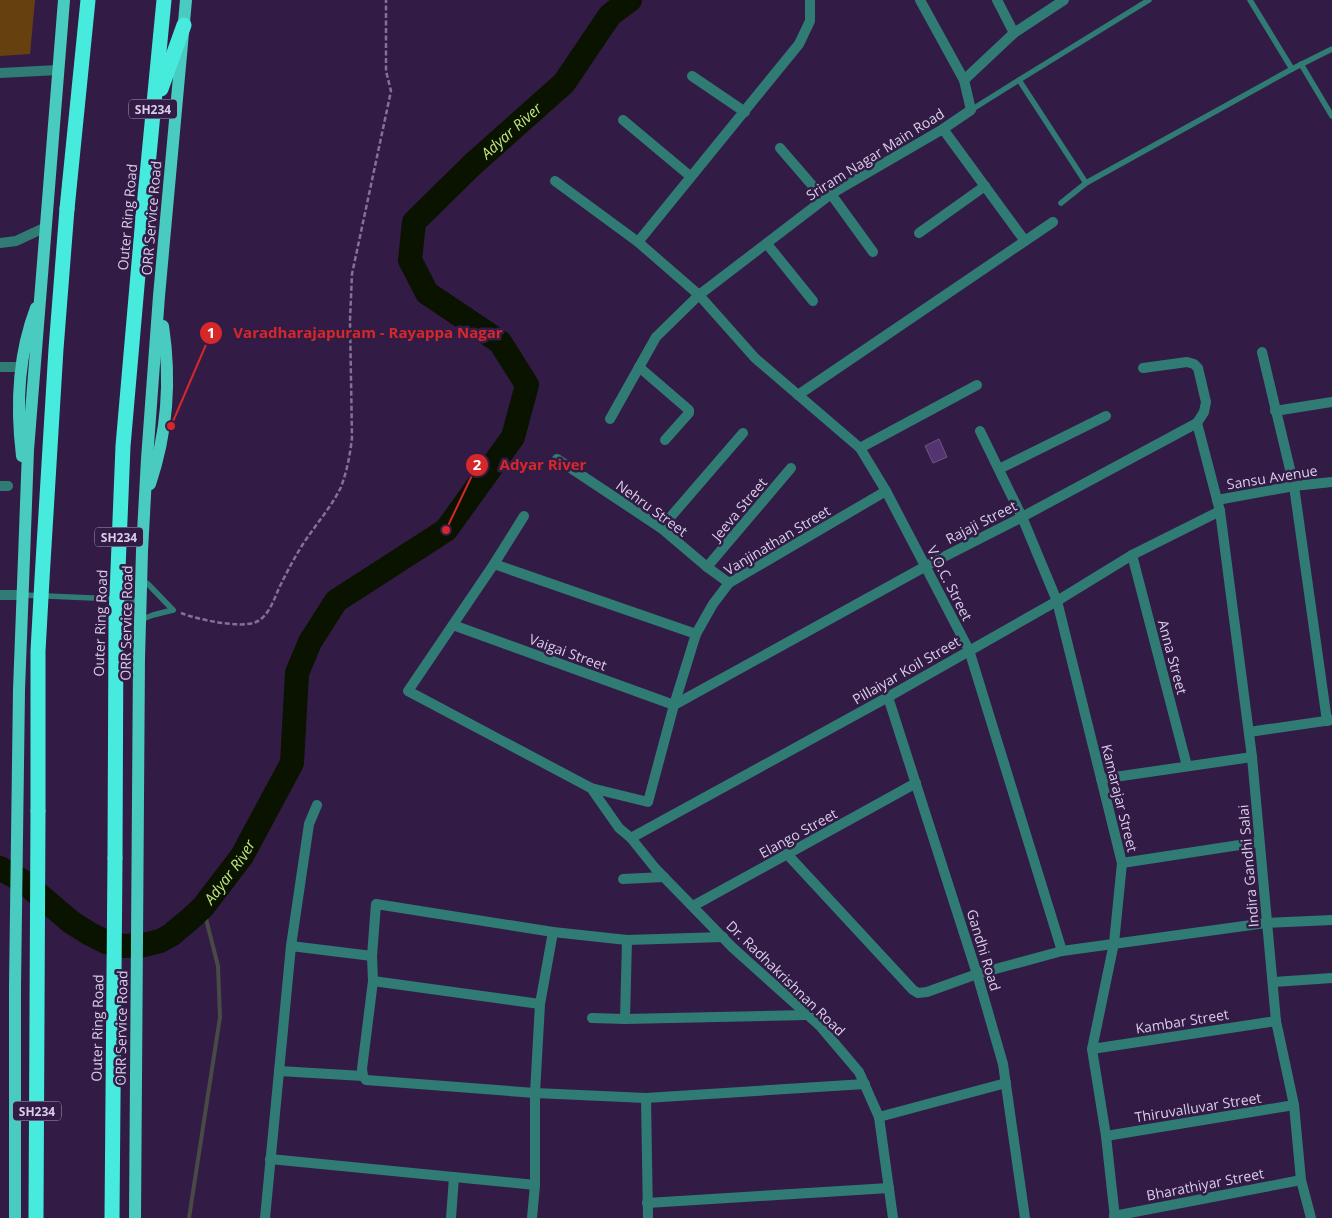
<svg xmlns="http://www.w3.org/2000/svg" width="1332" height="1218" viewBox="0 0 1332 1218" font-family="'Open Sans',sans-serif">
	<style>
		.green { fill: #674010 }
		.lines { fill: none; stroke-linecap: round; stroke-linejoin: round }
		.stream { stroke: #484a46; stroke-width: 4 }
		.river { stroke: #0a1200; stroke-width: 24 }
		.building { fill: #543371; stroke: #6e5686 }
		.path { stroke: #837294; stroke-width: 2.5; stroke-dasharray: 5 2.5; stroke-linecap: butt }
		.service { stroke: #307c75; stroke-width: 5.5 }
		.minor { stroke: #307c75; stroke-width: 10 }
		.primary { stroke: #49cbbf; stroke-width: 12 }
		.motorway { stroke: #47ebdd; stroke-width: 15 }
		.motorway-bridge { stroke: #47ebdd; stroke-width: 15 }
		.labels { text-anchor: middle; dominant-baseline: central; stroke-width: 5; stroke-linejoin: round; paint-order: stroke }
		.shield { fill: #321c46; stroke: #a898b7; stroke-width: 1 }
		.shield-label { font-size: 12px; font-weight: bold; fill: #dacde8 }
		.street-label { font-size: 14px; fill: #dacde8; stroke: #321c46 }
		.water-label { font-size: 15px; font-style: italic; fill: #bce47e; stroke: #321c46 }
		.leader { fill: none; stroke: #d62828; stroke-width: 2 }
		.callout-dot { fill: #d62828; stroke: #321c46; stroke-width: 2 }
		.mark-label { font-size: 15px; text-anchor: middle; font-weight: bold; fill: #fff }
		.callout-label { font-size: 15px; text-anchor: middle; font-weight: bold; fill: #d62828; stroke: #321c46; stroke-width: 5; stroke-linejoin: round; paint-order: stroke }
	</style>
	<rect width="100%" height="100%" fill="#321c46"/>
	<polygon class="green" points="0,0 35,0 30,54 0,56"/>
	<g class="lines">
		<polyline class="stream" points="189,1218 220,1017 218,966 203,907"/>
		<path class="river" id="s1" d="M0,868L24,882L71,922L90,934L106,942L123,946L144,945L160,941L171,935L189,920L203,907L242,856L292,763L297,673L310,642L336,601L446,530L513,437L527,385L500,342L427,293L410,260L414,222L473,164L564,83L610,15L630,0"/>
	</g>
	<polygon class="building" points="939,439 947,457 933,463 925,446"/>
	<g class="lines">
		<path class="path" d="M181,613C196,619 240,629 256,622C268,617 274,600 279,588C287,572 295,556 305,541C317,523 332,506 341,487C347,471 350,455 352,438L350,320L352,274L391,91L386,71V0"/>
		<g class="service">
			<polyline points="1250,0 1292,69"/>
			<polyline points="1301,64 1332,116"/>
			<polyline points="1019,80 1149,0"/>
			<polyline points="971,110 1019,80 1086,183"/>
			<polyline points="1061,203 1086,183 1292,69 1332,49"/>
			<polyline points="142,580 148,584 173,610"/>
			<polyline points="23,595 140,600"/>
			<polyline points="140,620 153,615 173,610"/>
		</g>
		<g class="minor">
			<polyline points="997,0 1014,33"/>
			<polyline points="0,73 58,70"/>
			<polyline points="692,76 745,112"/>
			<polyline points="964,80 1014,33 1064,0"/>
			<polyline points="623,120 690,176"/>
			<polyline points="943,129 1025,241"/>
			<polyline points="780,148 824,199"/>
			<polyline points="555,181 638,242 699,295 755,358 860,448 886,491 969,650 1062,951"/>
			<polyline points="831,194 873,252"/>
			<polyline points="919,233 985,186"/>
			<polyline points="638,242 799,44 810,21 810,0"/>
			<polyline points="0,243 16,241 46,227"/>
			<polyline points="767,244 813,301"/>
			<polyline points="1262,352 1294,486 1327,721"/>
			<polyline points="0,367 22,367"/>
			<polyline points="639,367 689,410 689,413 665,440"/>
			<polyline points="798,395 1053,222"/>
			<polyline points="1275,411 1332,402"/>
			<polyline points="610,419 656,337 699,295 831,194 943,129 971,110 964,80 920,0"/>
			<polyline points="1197,423 1220,511 1252,757 1276,1021 1294,1105 1301,1180 1311,1218"/>
			<polyline points="980,431 1022,517 1057,601 1122,863 1114,943 1092,1049 1106,1136 1115,1218"/>
			<polyline points="860,448 977,385"/>
			<polyline points="557,459 661,528 707,567 729,583"/>
			<polyline points="999,469 1106,416"/>
			<polyline points="0,486 8,486"/>
			<polyline points="1217,500 1294,486 1332,482"/>
			<polyline points="524,516 494,564 408,691 591,788 648,802 674,705 696,634 713,604 729,583 886,491"/>
			<polyline points="661,528 743,433"/>
			<polyline points="1132,555 1187,766"/>
			<polyline points="494,564 696,634"/>
			<polyline points="707,567 791,468"/>
			<polyline points="0,595 23,595"/>
			<polyline points="453,625 674,705 926,566 1022,517 1197,423 1204,412 1206,402 1198,368 1194,364 1187,362 1143,368"/>
			<polyline points="888,697 977,974 1003,1064 1025,1218"/>
			<polyline points="1249,732 1332,720"/>
			<polyline points="1101,779 1252,757"/>
			<polyline points="591,788 619,828 631,838 655,868 732,947 820,1026 859,1072 879,1117 893,1218"/>
			<polyline points="631,838 888,697 1057,601 1132,555 1220,511"/>
			<polyline points="787,854 913,990 918,993 927,992 977,974 1062,951 1266,923 1332,920"/>
			<polyline points="1122,863 1259,842"/>
			<polyline points="623,879 664,877"/>
			<polyline points="693,906 916,783"/>
			<polyline points="723,937 627,940 553,932 376,904 372,956 373,981 362,1069 363,1076 366,1080 535,1093 646,1098 865,1084"/>
			<polyline points="291,946 372,956"/>
			<polyline points="373,981 540,1004"/>
			<polyline points="1274,982 1332,978"/>
			<polyline points="592,1018 625,1019 807,1015"/>
			<polyline points="625,1019 627,940"/>
			<polyline points="1092,1049 1276,1021"/>
			<polyline points="279,1071 363,1076"/>
			<polyline points="646,1098 648,1218"/>
			<polyline points="879,1117 1006,1083"/>
			<polyline points="1106,1136 1294,1105"/>
			<polyline points="270,1159 535,1185"/>
			<polyline points="647,1203 889,1188"/>
			<polyline points="1114,1216 1301,1180"/>
			<polyline points="265,1218 291,946 309,824 317,805"/>
			<polyline points="451,1218 454,1177"/>
			<polyline points="532,1218 535,1185 535,1093 540,1004 553,932"/>
		</g>
		<g class="primary">
			<path d="M22,456C16,407 18,355 36,308"/>
			<path d="M150,484C167,434 171,379 163,326"/>
			<polyline points="15,1218 15,986 19,690 24,558 28,450 64,0"/>
			<polyline points="135,1218 139,658 142,551 147,459 159,296 186,0"/>
		</g>
		<g class="motorway">
			<polyline points="161,89 184,25"/>
			<polyline points="67,209 88,0"/>
			<polyline points="143,217 164,0"/>
			<polyline points="36,1218 38,811"/>
			<polyline points="112,1218 115,858"/>
		</g>
		<g class="motorway-bridge">
			<polyline points="38,811 38,651 42,579 56,349 67,209"/>
			<polyline points="115,858 116,619 123,446 143,217"/>
		</g>
	</g>
	<g class="labels">
		<g class="shield">
			<rect x="129" y="99.5" width="48" height="19" rx="4"/>
			<rect x="95" y="527.5" width="48" height="19" rx="4"/>
			<rect x="13" y="1101.5" width="48" height="19" rx="4"/>
		</g>
		<g class="shield-label">
			<text x="153" y="109">SH234</text>
			<text x="119" y="537">SH234</text>
			<text x="37" y="1111">SH234</text>
		</g>
		<g class="street-label">
			<text transform="translate(875 154) rotate(-32)">Sriram Nagar Main Road</text>
			<text transform="translate(127 217) rotate(-85)">Outer Ring Road</text>
			<text transform="translate(151 218) rotate(-85)">ORR Service Road</text>
			<text transform="translate(1272 477) rotate(-9)">Sansu Avenue</text>
			<text transform="translate(652 508) rotate(36)">Nehru Street</text>
			<text transform="translate(739 509) rotate(-50)">Jeeva Street</text>
			<text transform="translate(981 522) rotate(-27)">Rajaji Street</text>
			<text transform="translate(777 540) rotate(-31)">Vanjinathan Street</text>
			<text transform="translate(950 583) rotate(63)">V.O.C. Street</text>
			<text transform="translate(100 623) rotate(-88)">Outer Ring Road</text>
			<text transform="translate(126 623) rotate(-89)">ORR Service Road</text>
			<text transform="translate(568 652) rotate(20)">Vaigai Street</text>
			<text transform="translate(1173 657) rotate(75)">Anna Street</text>
			<text transform="translate(906 670) rotate(-30)">Pillaiyar Koil Street</text>
			<text transform="translate(1120 798) rotate(76)">Kamarajar Street</text>
			<text transform="translate(798 833) rotate(-29)">Elango Street</text>
			<text transform="translate(1248 866) rotate(-95)">Indira Gandhi Salai</text>
			<text transform="translate(984 950) rotate(73)">Gandhi Road</text>
			<text transform="translate(786 978) rotate(44)">Dr. Radhakrishnan Road</text>
			<text transform="translate(1182 1021) rotate(-9)">Kambar Street</text>
			<text transform="translate(97 1028) rotate(-89)">Outer Ring Road</text>
			<text transform="translate(121 1028) rotate(-89)">ORR Service Road</text>
			<text transform="translate(1198 1107) rotate(-9)">Thiruvalluvar Street</text>
			<text transform="translate(1205 1184) rotate(-11)">Bharathiyar Street</text>
		</g>
		<g class="water-label">
			<text stroke="none"><textPath href="#s1" startOffset="1229">Adyar River</textPath></text>
			<text stroke="none"><textPath href="#s1" startOffset="284">Adyar River</textPath></text>
		</g>
	</g>
	<path class="leader" d="M171 426L211 333M446 530L477 465"/>
	<g class="callout-dot">
		<circle cx="171" cy="426" r="5"/>
		<circle cx="446" cy="530" r="5"/>
		<circle cx="211" cy="333" r="12"/>
		<circle cx="477" cy="465" r="12"/>
	</g>
	<g class="mark-label">
		<text x="211" y="338">1</text>
		<text x="477" y="470">2</text>
	</g>
	<g class="callout-label">
		<text x="368" y="338">Varadharajapuram - Rayappa Nagar</text>
		<text x="543" y="470">Adyar River</text>
	</g>
</svg>
